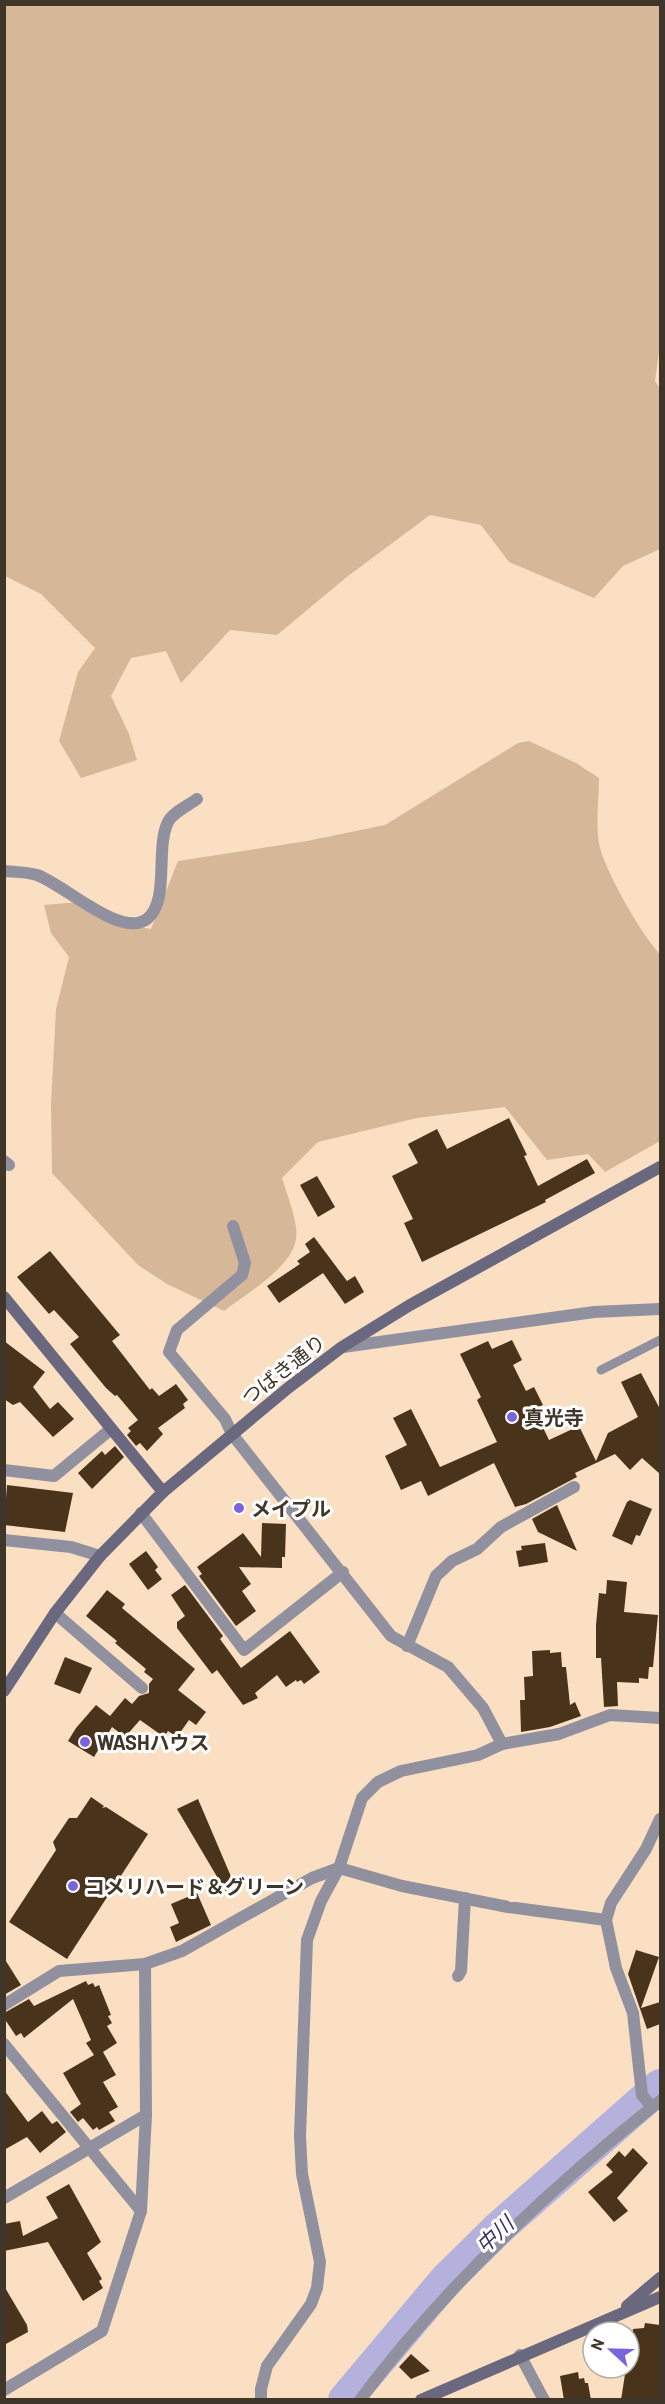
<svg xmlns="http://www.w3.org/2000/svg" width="665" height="2404" viewBox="0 0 665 2404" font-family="Barlow,'Noto Sans JP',sans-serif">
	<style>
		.green { fill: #d6b798 }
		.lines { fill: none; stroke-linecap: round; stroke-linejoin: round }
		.river { stroke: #b4b1dd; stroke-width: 34 }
		.building { fill: #49331a }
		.lane { stroke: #91909f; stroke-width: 9 }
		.street { stroke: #91909f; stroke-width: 12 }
		.secondary { stroke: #6a687e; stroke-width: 12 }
		.poi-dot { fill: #7b63de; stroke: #fff; stroke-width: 2 }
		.labels { text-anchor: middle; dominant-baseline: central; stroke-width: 6; stroke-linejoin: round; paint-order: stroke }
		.street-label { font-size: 20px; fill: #3f3529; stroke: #fff }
		.poi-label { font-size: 20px; font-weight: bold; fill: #3f3529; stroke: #fff; text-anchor: start }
		.water-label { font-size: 21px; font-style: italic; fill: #382e65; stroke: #fff }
	</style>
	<rect width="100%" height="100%" fill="#fbdfc2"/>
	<g class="green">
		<polygon points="4,5 660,5 660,344 655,381 660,389 660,549 623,566 594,598 509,562 481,525 430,515 348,576 277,635 230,630 181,683 166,651 131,658 111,696 129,734 137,760 81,778 59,741 78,672 95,648 41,594 5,576"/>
		<path d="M529,741L576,763L599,778C599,798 595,830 600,848C607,874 642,936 660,954V1141L605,1172L588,1154L547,1160L505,1107L417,1118L318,1142L282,1178C287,1195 294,1211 296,1228C302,1263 248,1292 224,1311L167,1284L138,1265L52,1173L51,1105L56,1009L69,957L51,933L44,905L79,902L117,923L151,929L178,861L307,841L385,825L518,743Z"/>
	</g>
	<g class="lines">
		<polyline class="river" points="345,2400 446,2280 501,2226 660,2086"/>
	</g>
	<g class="building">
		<polygon points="509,1118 527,1155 524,1156 538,1186 587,1159 595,1173 545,1200 546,1202 422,1262 404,1223 413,1219 392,1176 418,1163 408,1144 437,1129 447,1149"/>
		<polygon points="317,1176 335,1207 318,1217 300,1185"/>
		<polygon points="314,1237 347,1281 355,1276 364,1292 345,1304 323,1273 279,1303 267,1286 300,1264 297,1261 310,1252 305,1244"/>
		<polygon points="50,1251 120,1335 112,1341 150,1390 152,1388 159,1396 176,1384 188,1400 183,1404 185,1408 158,1428 163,1434 147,1451 140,1443 136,1446 127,1435 131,1431 128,1428 138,1420 117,1395 115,1396 106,1388 70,1344 79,1337 54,1310 49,1314 17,1277"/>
		<polygon points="512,1340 522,1360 513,1365 526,1391 534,1387 543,1405 534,1409 549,1440 579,1426 596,1461 608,1433 638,1417 621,1382 641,1373 660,1409 660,1474 642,1458 630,1470 615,1454 575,1473 577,1477 526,1504 515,1507 494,1463 428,1496 421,1481 401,1490 385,1456 407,1445 393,1418 411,1409 440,1467 497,1442 477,1400 481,1397 460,1354 488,1341 492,1349"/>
		<polygon points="4,1341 45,1372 33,1387 50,1409 58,1402 74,1419 53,1437 20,1402 13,1405 4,1399"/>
		<polygon points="115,1446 124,1457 92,1489 78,1473 102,1451 105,1455"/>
		<polygon points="7,1485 73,1493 65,1532 4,1525"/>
		<polygon points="630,1500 652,1509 640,1536 636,1535 632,1545 612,1536 627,1502"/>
		<polygon points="557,1505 577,1551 538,1532 532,1519"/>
		<polygon points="262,1523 286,1524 285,1557 282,1557 282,1568 239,1567 251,1584 242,1591 256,1611 236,1626 199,1576 202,1574 197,1567 243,1533 261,1557"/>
		<polygon points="545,1543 548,1562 519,1567 516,1551 522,1550 521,1546"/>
		<polygon points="146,1551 158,1567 155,1570 162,1579 148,1590 129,1564"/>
		<polygon points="607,1580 627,1582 624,1612 658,1615 653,1667 649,1667 648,1679 639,1678 639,1683 617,1682 618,1706 604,1707 601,1658 596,1658 596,1625 599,1593 606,1594"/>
		<polygon points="185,1585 223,1636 220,1639 241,1668 290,1631 320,1672 304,1684 301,1680 297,1682 296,1680 286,1687 277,1675 255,1693 258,1698 243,1705 217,1670 212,1674 177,1628 177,1622 185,1616 171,1595"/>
		<polygon points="107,1590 125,1604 122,1608 195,1669 178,1690 206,1712 196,1725 189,1720 177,1737 168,1731 164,1737 140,1720 125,1737 112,1727 94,1757 68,1741 76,1728 96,1705 110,1716 125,1698 132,1704 139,1696 149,1693 149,1684 153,1679 144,1672 146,1669 115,1643 117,1641 86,1616"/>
		<polygon points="550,1650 550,1653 561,1652 562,1667 566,1667 570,1705 575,1702 581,1716 550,1727 521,1732 520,1700 525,1700 524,1677 533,1676 532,1651"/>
		<polygon points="65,1657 92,1668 80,1694 54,1684"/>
		<polygon points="91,1797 104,1806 102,1808 106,1807 148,1834 67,1959 9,1922 56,1850 53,1842 69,1818 77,1818"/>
		<polygon points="198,1799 238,1893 229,1897 177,1809"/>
		<polygon points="197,1893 211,1925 176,1942 170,1927 179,1923 171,1904"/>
		<polygon points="636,1950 659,1957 641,2008 660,2002 660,2024 647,2029 628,1974"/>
		<polygon points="4,1958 21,1985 4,1995"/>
		<polygon points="86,1981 88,1985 93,1983 95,1987 99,1985 111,2015 108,2016 112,2023 107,2026 117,2043 103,2052 116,2075 103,2082 118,2107 109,2112 115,2121 99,2130 97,2127 93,2130 83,2118 78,2122 70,2112 81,2104 63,2073 94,2055 86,2043 91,2040 73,1999 24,2038 21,2033 16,2036 4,2018 4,2013 29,1999 34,2006"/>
		<polygon points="4,2090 28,2122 42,2111 52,2124 57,2121 66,2132 40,2153 27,2137 4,2150"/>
		<polygon points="633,2148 648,2163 617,2198 628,2211 614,2222 588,2192 613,2172 606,2165 619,2151 625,2157"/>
		<polygon points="69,2184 101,2242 87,2253 102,2279 99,2281 103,2288 83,2301 48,2242 4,2251 4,2224 20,2221 23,2236 58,2218 46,2197"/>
		<polygon points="4,2286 27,2325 28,2332 4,2345"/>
		<polygon points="645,2323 660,2325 660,2400 621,2400 626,2368 629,2368 633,2329 644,2328"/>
		<polygon points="411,2354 430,2371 411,2379 399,2367"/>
		<polygon points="578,2372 579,2379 584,2378 585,2383 588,2383 591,2400 564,2400 560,2376"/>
	</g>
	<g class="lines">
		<polyline class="lane" points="601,1370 660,1340"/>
		<g class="street">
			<path d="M4,871C15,872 27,872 37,875C65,885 121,939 147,919C170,901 155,848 168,822C172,813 189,805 197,799"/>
			<polyline points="4,1161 9,1165"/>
			<polyline points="233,1226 245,1263 242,1275 177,1330 169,1352 225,1419 232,1434 391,1636 448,1667 483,1708 502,1744"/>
			<polyline points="343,1347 594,1312 660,1309"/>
			<polyline points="4,1470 54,1476 111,1429"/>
			<polyline points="141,1513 244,1650 343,1572"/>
			<polyline points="4,1540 71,1547 100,1556"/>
			<polyline points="55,1613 142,1688"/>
			<polyline points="407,1646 436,1576 452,1561 477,1549 501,1527 574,1487"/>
			<polyline points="458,1976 461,1971 465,1898"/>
			<polyline points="4,2005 59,1971 145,1964 182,1951 312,1878 339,1868 402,1886 508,1907 606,1920"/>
			<polyline points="4,2044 141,2211 102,2331 4,2390"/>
			<polyline points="652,2107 642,2095 633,2013 616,1968 606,1920 611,1903 646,1849 660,1819"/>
			<polyline points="4,2198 146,2115"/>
			<polyline points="141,2211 146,2115 145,1964"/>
			<polyline points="520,2355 544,2400"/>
			<polyline points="261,2400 261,2389 267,2366 311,2304 317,2288 320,2262 302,2174 300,2136 307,1940 321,1901 339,1868 362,1798 378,1782 401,1771 478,1755 502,1744 559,1734 610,1715 660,1718"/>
			<path d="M360,2400C445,2286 550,2188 660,2101"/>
		</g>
		<g class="secondary">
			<polyline points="4,1297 163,1492"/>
			<polyline points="4,1691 55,1613 100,1556 163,1492 288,1388 342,1347 410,1305 660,1167"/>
			<polyline points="627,2306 660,2278"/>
			<polyline points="421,2400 660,2297"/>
		</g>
	</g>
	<g class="poi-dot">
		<circle cx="512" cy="1417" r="6"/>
		<circle cx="239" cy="1508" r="6"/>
		<circle cx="85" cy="1742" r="6"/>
		<circle cx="73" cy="1886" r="6"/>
	</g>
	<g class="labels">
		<g class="street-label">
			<text transform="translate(283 1369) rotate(-38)">つばき通り</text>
		</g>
		<g class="poi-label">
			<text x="524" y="1417">真光寺</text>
			<text x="251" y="1508">メイプル</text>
			<text x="97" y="1742">WASHハウス</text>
			<text x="85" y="1886">コメリハード＆グリーン</text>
		</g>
		<g class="water-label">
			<text transform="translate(494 2234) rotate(-43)">中川</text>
		</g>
	</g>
	<rect width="665" height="2404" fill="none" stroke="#3f3529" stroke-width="12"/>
	<g transform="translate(611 2350) rotate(292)"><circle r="28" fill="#ffffff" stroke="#b2aea9" stroke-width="1.5"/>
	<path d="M0-4.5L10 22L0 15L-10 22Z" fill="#7b63de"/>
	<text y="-9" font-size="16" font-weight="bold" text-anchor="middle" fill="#3f3529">N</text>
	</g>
</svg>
